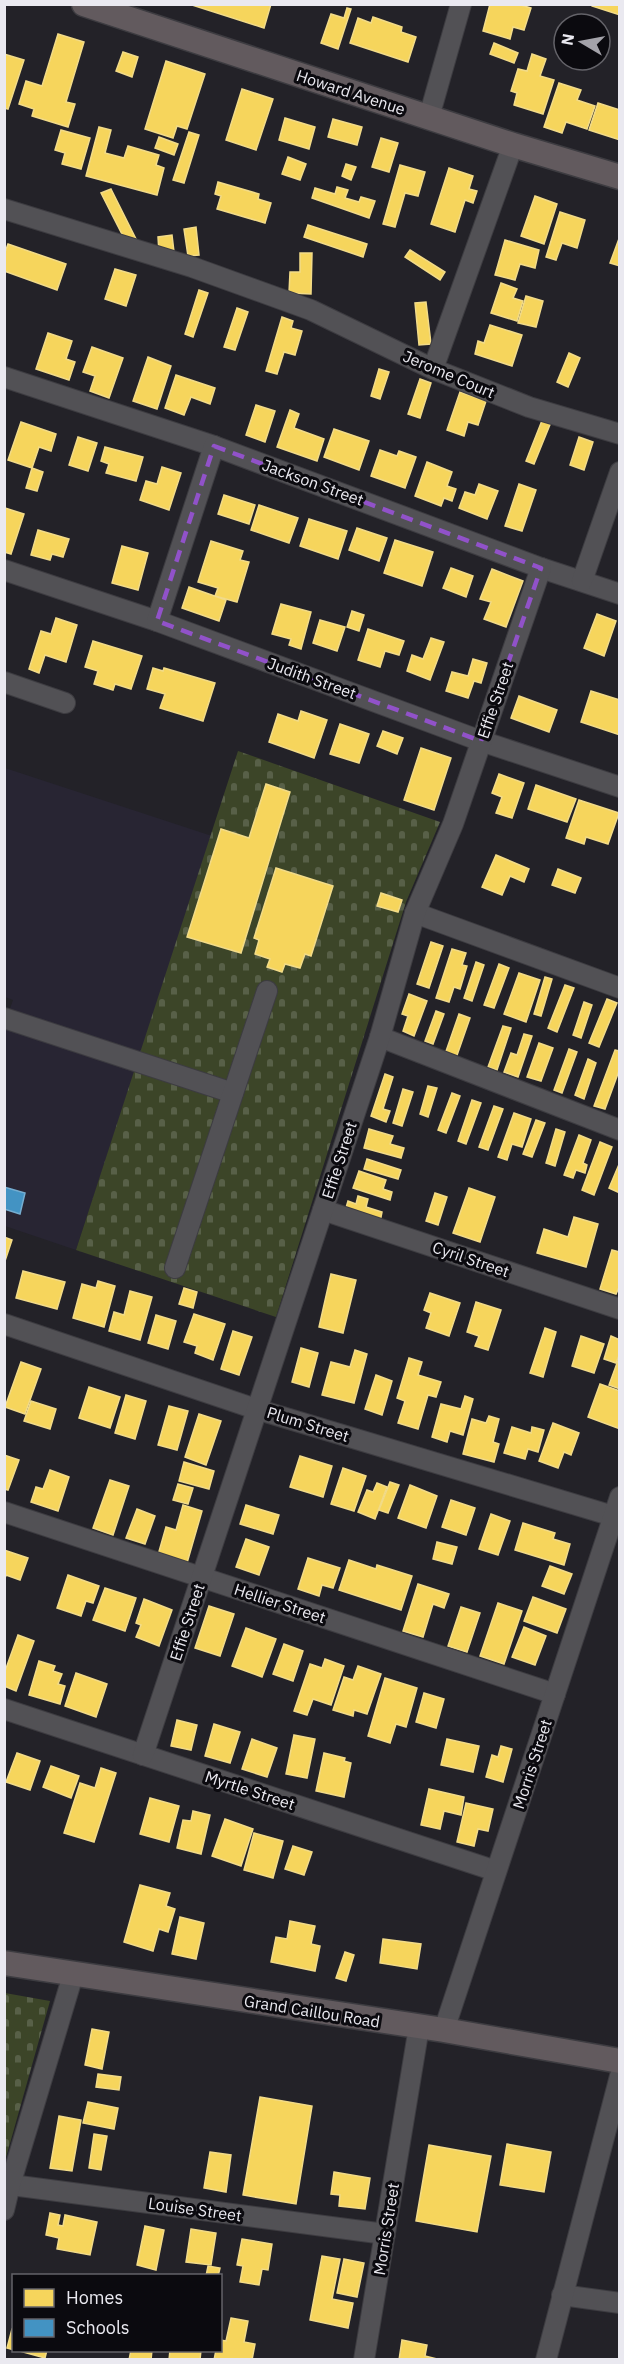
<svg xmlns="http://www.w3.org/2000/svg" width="624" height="2364" viewBox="0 0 624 2364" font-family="'IBM Plex Sans',sans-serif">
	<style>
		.built { fill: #282533 }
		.cemetery { fill: url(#cemetery-stones) }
		.homes { fill: #f6d55c; stroke: #f2db88; stroke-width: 1.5 }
		.schools { fill: #4393c3; stroke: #75add0; stroke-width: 1.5 }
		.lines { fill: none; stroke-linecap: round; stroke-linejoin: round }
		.minor-casing { stroke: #3d3c41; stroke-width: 22 }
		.major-casing { stroke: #3d3c41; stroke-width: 27 }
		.minor { stroke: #525155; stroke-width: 20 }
		.major { stroke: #625a5e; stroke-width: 24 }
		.marked { fill: none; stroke: #9152c9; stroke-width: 4.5; stroke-dasharray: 12 8; stroke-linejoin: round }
		.labels { text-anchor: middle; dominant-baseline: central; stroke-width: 6; stroke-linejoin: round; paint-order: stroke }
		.street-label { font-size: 16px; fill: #eae9f0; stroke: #0b0a0f }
	</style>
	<defs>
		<pattern id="cemetery-stones" width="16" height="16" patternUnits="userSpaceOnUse" patternTransform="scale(1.5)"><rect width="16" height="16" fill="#3c4528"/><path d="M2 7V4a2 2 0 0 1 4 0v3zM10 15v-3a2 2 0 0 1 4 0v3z" fill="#586048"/></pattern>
	</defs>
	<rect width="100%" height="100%" fill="#232228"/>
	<polygon class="built" points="5,768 212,836 76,1250 5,1226 4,1026 13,1000 5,997"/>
	<g class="cemetery">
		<polygon points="238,751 440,822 406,902 276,1317 76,1250"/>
		<polygon points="5,1993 50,2001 5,2161 4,1993"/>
	</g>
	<g class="homes">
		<polygon points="189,4 271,4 264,28"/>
		<polygon points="490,4 518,4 531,8 524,30 513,27 510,39 483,31"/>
		<polygon points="592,4 620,4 620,15 592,6"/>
		<polygon points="347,8 351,9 338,49 321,43 331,14 344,18"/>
		<polygon points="373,17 402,27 401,32 416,37 408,62 350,43 358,18 371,23"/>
		<polygon points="58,34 84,42 66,102 75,104 68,127 32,116 34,109 19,104 26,81 42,86"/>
		<polygon points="494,43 518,53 514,63 490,54"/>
		<polygon points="123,52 138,57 132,77 116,71"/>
		<polygon points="4,54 24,60 8,109 4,108"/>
		<polygon points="532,54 546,59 540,76 554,80 543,114 514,105 517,93 511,91 518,69 527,71"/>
		<polygon points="166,61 205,74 187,129 177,126 173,138 145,129"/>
		<polygon points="559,83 581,90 577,100 595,106 587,129 566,122 562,133 544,127"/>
		<polygon points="242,89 273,99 256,150 226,140"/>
		<polygon points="598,103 620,110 620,140 589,130"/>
		<polygon points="285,118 315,127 309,149 279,140"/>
		<polygon points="333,119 362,127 357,145 328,137"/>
		<polygon points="99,127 111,130 105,153 124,158 128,146 159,155 156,165 164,168 157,195 86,176"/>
		<polygon points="61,130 90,138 81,169 62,164 65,153 55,150"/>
		<polygon points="189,132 199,135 184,183 173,180"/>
		<polygon points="159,137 178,144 174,155 155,148"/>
		<polygon points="381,138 398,143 389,172 372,167"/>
		<polygon points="288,157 306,164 300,180 282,174"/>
		<polygon points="346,164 356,167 351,180 342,176"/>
		<polygon points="400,165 425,172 418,196 405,193 395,227 383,224"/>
		<polygon points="449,168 473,176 469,189 477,191 473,203 465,200 455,232 431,224"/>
		<polygon points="218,182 259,194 258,199 271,203 265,223 217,209 221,196 215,194"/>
		<polygon points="337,187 348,190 345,198 359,202 361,197 375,201 369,218 312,198 315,188 335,194"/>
		<polygon points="111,189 137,241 128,246 101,193"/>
		<polygon points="535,196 557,204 544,244 521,236"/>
		<polygon points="560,212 585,220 577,248 562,243 556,260 546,257"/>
		<polygon points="308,225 367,244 363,257 304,237"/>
		<polygon points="196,227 199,255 188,256 184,229"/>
		<polygon points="172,235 174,252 159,253 158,237"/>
		<polygon points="620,236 620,266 610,263"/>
		<polygon points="505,240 539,250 535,268 520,264 515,280 495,275"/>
		<polygon points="8,244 66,264 57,290 4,271 4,255"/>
		<polygon points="410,250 445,272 440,280 405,257"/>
		<polygon points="300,253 312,253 311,294 289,293 290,272 300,272"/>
		<polygon points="115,269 136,275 126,306 105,299"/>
		<polygon points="501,283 517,289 513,298 523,301 517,321 491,313"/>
		<polygon points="199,290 208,293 193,337 185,334"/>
		<polygon points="526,296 543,301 536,327 518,323"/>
		<polygon points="426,302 431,344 419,345 415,303"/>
		<polygon points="237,308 248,312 235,350 224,347"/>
		<polygon points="282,317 293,321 291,328 302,331 295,355 284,352 277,374 266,371"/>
		<polygon points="490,325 522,335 512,366 475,354 478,341 484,343"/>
		<polygon points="48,333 72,341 66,359 75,362 69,380 36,369"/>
		<polygon points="92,347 123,358 109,398 90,391 95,376 83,372"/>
		<polygon points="569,353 580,358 568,387 557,382"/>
		<polygon points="148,357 171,366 157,409 133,401"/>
		<polygon points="379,369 389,372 380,399 371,396"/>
		<polygon points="176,375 215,388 210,404 191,397 184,415 165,408"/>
		<polygon points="420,379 431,383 420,418 408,414"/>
		<polygon points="460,392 486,401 478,425 468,422 464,436 447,430"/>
		<polygon points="256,405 275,411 265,442 246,435"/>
		<polygon points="290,410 299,414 294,428 324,439 317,461 277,447"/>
		<polygon points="543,418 551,422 534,464 526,461"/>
		<polygon points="21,422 56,434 51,451 39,447 32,468 8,460"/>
		<polygon points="334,429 369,441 359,470 324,457"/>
		<polygon points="78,437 97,443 88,471 69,465"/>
		<polygon points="579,437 593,442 584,470 570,465"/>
		<polygon points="105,447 143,457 136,481 106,473 109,464 101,461"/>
		<polygon points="380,450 397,456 399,451 416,457 405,488 371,476"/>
		<polygon points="427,462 452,472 447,486 456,489 452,501 444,498 441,506 415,496"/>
		<polygon points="162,467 181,473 169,510 140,500 146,481 157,484"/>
		<polygon points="32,468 43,472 37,491 26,488"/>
		<polygon points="479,484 498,491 487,519 459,508 465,492 475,495"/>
		<polygon points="519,484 536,490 522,531 505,526"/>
		<polygon points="224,495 255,505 249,524 218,514"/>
		<polygon points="259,505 298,518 289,543 251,530"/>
		<polygon points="5,508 24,514 11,554 4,552"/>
		<polygon points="309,519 347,531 338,559 300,546"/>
		<polygon points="357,528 387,538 379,561 349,550"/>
		<polygon points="38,530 69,539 63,557 52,554 50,560 31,555"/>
		<polygon points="395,540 433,552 422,586 384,573"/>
		<polygon points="211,541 243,551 240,560 249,562 237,602 215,596 218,588 198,582"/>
		<polygon points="122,546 148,553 138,590 112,583"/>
		<polygon points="451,568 473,576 466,597 443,588"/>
		<polygon points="492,569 523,581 506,627 484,619 491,602 480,599"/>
		<polygon points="189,587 226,600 219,621 182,608"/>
		<polygon points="281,604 311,612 301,649 289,645 291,639 272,634"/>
		<polygon points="352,611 364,615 359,631 347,627"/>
		<polygon points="597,614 616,621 604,656 584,648"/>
		<polygon points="56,618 77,625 66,662 45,655 39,673 29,669 41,631 51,634"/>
		<polygon points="320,620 345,627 337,651 313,643"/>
		<polygon points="368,629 404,641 399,655 385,651 380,667 358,660"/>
		<polygon points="431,638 444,642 430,680 407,671 412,655 423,659"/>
		<polygon points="93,641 142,656 131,689 115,684 113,690 94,684 98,671 85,667"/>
		<polygon points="473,659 487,663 481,683 474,681 468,698 446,691 452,672 468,676"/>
		<polygon points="153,668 163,671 164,668 215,683 203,721 160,708 165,694 147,689"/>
		<polygon points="591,691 620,700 620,735 581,722"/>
		<polygon points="519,696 557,710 549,732 511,718"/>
		<polygon points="301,711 327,720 314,758 269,742 278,714 298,721"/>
		<polygon points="340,724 369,734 359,763 330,754"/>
		<polygon points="383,731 403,738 397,754 377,746"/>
		<polygon points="421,748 451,758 434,810 404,800"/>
		<polygon points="499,774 524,783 512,818 496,813 502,797 492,793"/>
		<polygon points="266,784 290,792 241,953 187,937 221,829 249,838"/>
		<polygon points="536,785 576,799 567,822 528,809"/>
		<polygon points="579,800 619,813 608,844 586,837 584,844 566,838"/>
		<polygon points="496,855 529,869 524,882 510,876 502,895 482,887"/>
		<polygon points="276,868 333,886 311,956 305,954 300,968 285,964 282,972 267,967 270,959 255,954 259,940 254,938"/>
		<polygon points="558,869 581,878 575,893 552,885"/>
		<polygon points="381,893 402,900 398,912 377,906"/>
		<polygon points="431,942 443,946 429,988 417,984"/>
		<polygon points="452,949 466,953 462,965 467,966 460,989 454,987 449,1002 436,998"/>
		<polygon points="476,962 484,965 472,1001 464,998"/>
		<polygon points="499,964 509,968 494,1008 484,1005"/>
		<polygon points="519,973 540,980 526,1022 504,1014"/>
		<polygon points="545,977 552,979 541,1016 534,1014"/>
		<polygon points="565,985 574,988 557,1032 548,1028"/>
		<polygon points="409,994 427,1001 414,1036 403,1031 408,1016 402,1014"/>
		<polygon points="607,999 617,1003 599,1047 589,1043"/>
		<polygon points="584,1002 592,1005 581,1038 573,1035"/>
		<polygon points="436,1011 444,1014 433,1044 425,1041"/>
		<polygon points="459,1014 470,1018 455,1061 444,1057"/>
		<polygon points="503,1026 511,1028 497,1070 488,1067"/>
		<polygon points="524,1034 532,1036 518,1077 504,1072 511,1053 517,1055"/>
		<polygon points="539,1043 553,1048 541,1081 527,1077"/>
		<polygon points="569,1049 577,1052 562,1093 554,1090"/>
		<polygon points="615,1050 620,1051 620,1068 605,1109 594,1106"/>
		<polygon points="588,1059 596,1063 584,1099 575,1095"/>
		<polygon points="385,1074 393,1077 383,1109 390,1111 386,1122 371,1116"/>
		<polygon points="428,1086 437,1088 428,1117 420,1114"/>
		<polygon points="403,1089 413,1092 402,1126 393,1123"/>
		<polygon points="452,1093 460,1096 446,1133 438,1130"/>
		<polygon points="472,1100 481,1103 466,1144 458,1141"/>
		<polygon points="494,1106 503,1109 488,1150 479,1147"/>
		<polygon points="514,1113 531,1119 522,1147 512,1144 507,1160 498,1157"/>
		<polygon points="536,1120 545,1123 532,1157 523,1154"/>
		<polygon points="369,1129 393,1136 390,1144 404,1148 401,1158 364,1148"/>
		<polygon points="556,1129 565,1132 555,1166 546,1163"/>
		<polygon points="579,1135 591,1140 583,1163 587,1165 585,1173 576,1170 573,1178 564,1175"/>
		<polygon points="600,1142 612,1147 594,1195 582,1190"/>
		<polygon points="367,1159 401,1170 398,1179 364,1169"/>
		<polygon points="620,1162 620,1193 609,1188"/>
		<polygon points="359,1171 386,1180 383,1189 392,1192 390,1200 353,1188"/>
		<polygon points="469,1188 495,1197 480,1242 453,1233"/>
		<polygon points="435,1193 447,1197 438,1225 426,1221"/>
		<polygon points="358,1196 368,1199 366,1207 382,1212 380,1222 345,1211 348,1201 356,1204"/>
		<polygon points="574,1217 598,1224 586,1267 537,1253 544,1229 568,1237"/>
		<polygon points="4,1237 12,1240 4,1264"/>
		<polygon points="612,1250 620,1252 620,1285 616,1294 600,1289"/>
		<polygon points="23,1271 65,1282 57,1309 16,1298"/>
		<polygon points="331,1274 356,1280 343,1333 319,1327"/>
		<polygon points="98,1281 115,1286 104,1327 73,1318 82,1284 96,1288"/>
		<polygon points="184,1288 197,1292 193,1308 179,1304"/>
		<polygon points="130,1291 152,1297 140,1340 109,1331 114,1312 124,1315"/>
		<polygon points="430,1293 460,1303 449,1336 426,1328 431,1313 424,1310"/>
		<polygon points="476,1302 501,1310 488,1350 475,1346 479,1336 467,1332"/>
		<polygon points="194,1314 225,1324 213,1360 195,1353 197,1346 184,1342"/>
		<polygon points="156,1315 176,1321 168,1349 148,1343"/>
		<polygon points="545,1328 556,1332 543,1377 530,1373"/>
		<polygon points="233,1331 252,1337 239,1375 221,1369"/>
		<polygon points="581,1336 604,1344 594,1373 572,1366"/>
		<polygon points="611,1336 620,1340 620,1353 616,1363 604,1359"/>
		<polygon points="301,1348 318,1353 309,1387 292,1382"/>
		<polygon points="355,1350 367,1354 354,1403 322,1395 331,1362 350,1367"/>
		<polygon points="620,1355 620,1389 609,1385"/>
		<polygon points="409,1358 422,1362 418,1375 441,1382 436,1397 428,1395 418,1429 398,1423 405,1401 397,1398"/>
		<polygon points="21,1362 41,1369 25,1414 5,1407"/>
		<polygon points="376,1375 392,1381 382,1415 365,1409"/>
		<polygon points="600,1384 620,1391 620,1429 588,1417"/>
		<polygon points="89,1387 120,1397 110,1428 79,1418"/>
		<polygon points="126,1395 146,1401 135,1439 115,1433"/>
		<polygon points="465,1396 473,1399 463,1435 450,1431 447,1442 432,1437 441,1404 461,1409"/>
		<polygon points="31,1401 56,1409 50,1429 24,1421"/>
		<polygon points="169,1406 188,1411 177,1450 158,1445"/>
		<polygon points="199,1414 221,1421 206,1465 185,1457"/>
		<polygon points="489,1416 499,1419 493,1442 499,1444 494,1462 463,1454 472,1419 486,1423"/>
		<polygon points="553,1423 579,1433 571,1455 564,1452 558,1468 539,1461"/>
		<polygon points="512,1427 531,1433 532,1427 544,1430 538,1452 528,1449 525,1459 504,1453"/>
		<polygon points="4,1455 19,1460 8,1490 4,1489"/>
		<polygon points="300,1456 332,1466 323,1497 290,1487"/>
		<polygon points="184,1462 214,1471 209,1489 179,1481"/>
		<polygon points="343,1468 366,1476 354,1511 331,1504"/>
		<polygon points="50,1470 69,1477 58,1511 31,1502 36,1487 43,1489"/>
		<polygon points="110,1480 129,1486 113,1535 93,1528"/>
		<polygon points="390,1482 399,1485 388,1513 379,1510"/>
		<polygon points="377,1483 387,1487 375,1519 358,1512 367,1490 373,1492"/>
		<polygon points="178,1484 193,1488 188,1504 173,1500"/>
		<polygon points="410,1485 437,1496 426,1528 398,1518"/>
		<polygon points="451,1500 475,1508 466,1535 442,1527"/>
		<polygon points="183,1505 202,1511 187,1563 158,1555 166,1527 176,1530"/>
		<polygon points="246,1505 279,1515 273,1534 240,1524"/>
		<polygon points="137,1509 155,1516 145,1544 126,1538"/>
		<polygon points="491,1514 510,1521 498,1555 479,1549"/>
		<polygon points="523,1523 555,1533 553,1539 570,1544 564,1565 515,1550"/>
		<polygon points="246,1539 269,1547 259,1575 236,1567"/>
		<polygon points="437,1542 457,1547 452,1564 433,1559"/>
		<polygon points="4,1550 28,1558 20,1580 6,1575 4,1581"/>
		<polygon points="308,1558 340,1568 333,1588 322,1585 319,1596 298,1589"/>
		<polygon points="349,1560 376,1569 377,1565 412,1576 401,1610 339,1590"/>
		<polygon points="550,1566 572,1574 564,1594 542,1586"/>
		<polygon points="68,1575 99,1586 93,1603 86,1601 81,1616 57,1608"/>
		<polygon points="418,1584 449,1594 444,1608 433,1604 423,1637 403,1631"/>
		<polygon points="105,1588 136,1598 125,1631 93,1620"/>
		<polygon points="533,1597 566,1609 557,1633 524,1621"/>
		<polygon points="144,1599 172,1610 159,1646 136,1637 141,1625 136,1623"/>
		<polygon points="498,1603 522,1611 504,1664 480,1656"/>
		<polygon points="209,1606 234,1614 220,1656 195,1648"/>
		<polygon points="461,1607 480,1613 467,1652 448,1646"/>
		<polygon points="524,1627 546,1636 535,1665 512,1657"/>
		<polygon points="246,1628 276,1639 262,1677 232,1666"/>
		<polygon points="18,1635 34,1641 16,1691 4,1686 4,1674"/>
		<polygon points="284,1644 303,1651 293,1681 273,1674"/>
		<polygon points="325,1659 344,1666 331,1705 313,1699 307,1715 294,1711 310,1664 322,1668"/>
		<polygon points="39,1661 55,1666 53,1671 62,1674 58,1684 65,1686 60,1704 29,1695"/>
		<polygon points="358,1666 381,1674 367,1714 354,1710 353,1716 333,1710 344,1677 353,1680"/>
		<polygon points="76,1673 107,1684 96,1717 65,1706"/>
		<polygon points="385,1678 417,1688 406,1727 396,1724 390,1743 368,1736"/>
		<polygon points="424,1693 444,1699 436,1728 416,1722"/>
		<polygon points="177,1720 197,1725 191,1750 171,1746"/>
		<polygon points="214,1724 240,1732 230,1763 205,1756"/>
		<polygon points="294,1735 315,1739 307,1778 286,1774"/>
		<polygon points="252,1739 277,1748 267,1777 242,1769"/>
		<polygon points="447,1739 479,1746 473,1772 441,1765"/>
		<polygon points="501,1746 512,1749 503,1782 486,1777 492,1755 498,1757"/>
		<polygon points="17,1753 40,1761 30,1790 6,1782"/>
		<polygon points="324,1753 345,1758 344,1761 351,1763 344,1797 316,1791"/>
		<polygon points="51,1766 79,1776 71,1798 43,1787"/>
		<polygon points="101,1768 116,1773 94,1842 64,1833 80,1783 95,1788"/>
		<polygon points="429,1789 464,1797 461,1815 444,1811 440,1829 421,1825"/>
		<polygon points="150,1798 179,1806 169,1842 140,1834"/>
		<polygon points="466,1803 493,1809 488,1831 478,1829 474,1846 457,1842"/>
		<polygon points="193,1811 210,1815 201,1854 177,1848 183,1820 191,1821"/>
		<polygon points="225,1819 253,1829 241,1866 212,1856"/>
		<polygon points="254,1833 283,1841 273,1878 244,1870"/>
		<polygon points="293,1846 312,1852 304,1875 285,1869"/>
		<polygon points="140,1885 170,1893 166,1906 175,1909 168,1932 159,1929 153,1951 124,1942"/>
		<polygon points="180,1917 204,1923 196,1959 172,1954"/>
		<polygon points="290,1921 315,1926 311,1944 320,1946 315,1971 271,1962 276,1937 287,1939"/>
		<polygon points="383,1939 421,1944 417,1969 380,1963"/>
		<polygon points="345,1952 354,1955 346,1981 336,1978"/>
		<polygon points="92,2029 109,2032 102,2069 85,2065"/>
		<polygon points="98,2074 121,2077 119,2090 96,2087"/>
		<polygon points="260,2097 312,2106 296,2204 243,2195"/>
		<polygon points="88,2102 118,2108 114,2129 83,2123"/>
		<polygon points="59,2116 81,2120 72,2171 50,2168"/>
		<polygon points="94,2134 107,2136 101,2170 89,2168"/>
		<polygon points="507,2144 551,2152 544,2192 500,2185"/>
		<polygon points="429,2145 491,2156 477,2232 416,2221"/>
		<polygon points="210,2152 231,2155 226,2192 204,2188"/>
		<polygon points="334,2172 370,2178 365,2209 339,2206 340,2195 331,2194"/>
		<polygon points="50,2213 60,2215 58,2225 63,2226 65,2215 97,2222 90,2255 57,2249 59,2238 46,2235"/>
		<polygon points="145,2226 164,2230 156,2270 137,2265"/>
		<polygon points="191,2229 216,2233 211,2265 186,2262"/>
		<polygon points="242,2239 272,2244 268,2270 262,2269 259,2285 240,2282 243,2266 237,2265"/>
		<polygon points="322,2256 340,2259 332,2299 353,2303 348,2328 310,2320"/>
		<polygon points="344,2259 364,2263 357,2297 337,2293"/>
		<polygon points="208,2266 220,2268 218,2276 206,2276"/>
		<polygon points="231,2318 248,2321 244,2342 255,2344 252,2360 214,2360 216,2350 220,2350 220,2340 226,2341"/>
		<polygon points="12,2329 14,2329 14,2350 7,2348"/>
		<polygon points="402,2340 427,2345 425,2356 441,2360 399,2360"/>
		<polygon points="16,2350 47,2350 45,2358"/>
		<polygon points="131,2350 152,2350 151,2360 129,2360"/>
		<polygon points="170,2350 201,2350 200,2360 169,2360"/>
	</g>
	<polygon class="schools" points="4,1187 25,1193 20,1214 4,1209"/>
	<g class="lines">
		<g class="minor-casing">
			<g id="minor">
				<polyline points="429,117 461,4"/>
				<polyline points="4,209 192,267 311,310 433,369 529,407 620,434"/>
				<polyline points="433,369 513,145"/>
				<polyline points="4,377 214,446 541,568 620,594"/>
				<polyline points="4,570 157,621 481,741 620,787"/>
				<polyline points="582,581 620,472"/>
				<polyline points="157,621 214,446"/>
				<polyline points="4,682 65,703"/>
				<polyline points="415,913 620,988"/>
				<polyline points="4,1018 233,1093"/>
				<polyline points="380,1037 620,1130"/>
				<polyline points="323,1210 620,1309"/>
				<polyline points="175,1268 267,991"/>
				<polyline points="4,1324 256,1409 613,1516"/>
				<polyline points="4,1512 555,1694"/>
				<polyline points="4,1709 496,1871"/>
				<polyline points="143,1755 380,1037 415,913 453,824 541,568"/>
				<polyline points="444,2030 620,1497"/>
				<polyline points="4,2184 385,2234"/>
				<polyline points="4,2210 10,2185 73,1975"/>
				<polyline points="562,2295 620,2303"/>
				<polyline points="364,2360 419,2027"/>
				<polyline points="546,2360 620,2076"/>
			</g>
		</g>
		<g class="major-casing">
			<g id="major">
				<polyline points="84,4 513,145 620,177"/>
				<polyline points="4,1963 444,2030 620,2061"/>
			</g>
		</g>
		<use href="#minor" class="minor"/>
		<use href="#major" class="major"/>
	</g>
	<path class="marked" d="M214,446L541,568L481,741L157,621Z"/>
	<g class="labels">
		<g class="street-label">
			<text transform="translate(351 92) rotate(18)">Howard Avenue</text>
			<text transform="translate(449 374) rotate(23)">Jerome Court</text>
			<text transform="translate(313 482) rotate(20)">Jackson Street</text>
			<text transform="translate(312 678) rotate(20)">Judith Street</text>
			<text transform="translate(495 700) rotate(-71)">Effie Street</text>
			<text transform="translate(339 1160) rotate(-72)">Effie Street</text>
			<text transform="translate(471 1259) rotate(19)">Cyril Street</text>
			<text transform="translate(308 1424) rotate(17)">Plum Street</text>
			<text transform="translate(280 1603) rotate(18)">Hellier Street</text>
			<text transform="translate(187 1622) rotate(-72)">Effie Street</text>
			<text transform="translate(532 1764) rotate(-72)">Morris Street</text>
			<text transform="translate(250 1790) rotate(18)">Myrtle Street</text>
			<text transform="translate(312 2011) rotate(9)">Grand Caillou Road</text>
			<text transform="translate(195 2209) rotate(8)">Louise Street</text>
			<text transform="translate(386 2229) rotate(-81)">Morris Street</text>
		</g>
	</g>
	<rect width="624" height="2364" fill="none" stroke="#eae9f0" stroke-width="12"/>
	<rect x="12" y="2274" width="210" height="78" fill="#0b0a0f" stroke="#646369" stroke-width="1.5"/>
	<rect x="24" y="2289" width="30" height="18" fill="#f6d55c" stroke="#646369" stroke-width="1.5"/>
	<text x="66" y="2304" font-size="18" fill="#eae9f0">Homes</text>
	<rect x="24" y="2319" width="30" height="18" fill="#4393c3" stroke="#646369" stroke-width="1.5"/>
	<text x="66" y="2334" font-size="18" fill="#eae9f0">Schools</text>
	<g transform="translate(582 42) rotate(280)"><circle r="28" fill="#0b0a0f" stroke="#646369" stroke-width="1.5"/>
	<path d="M0-4.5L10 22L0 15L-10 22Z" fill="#a4a3aa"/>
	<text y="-9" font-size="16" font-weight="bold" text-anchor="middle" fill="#eae9f0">N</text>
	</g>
</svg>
